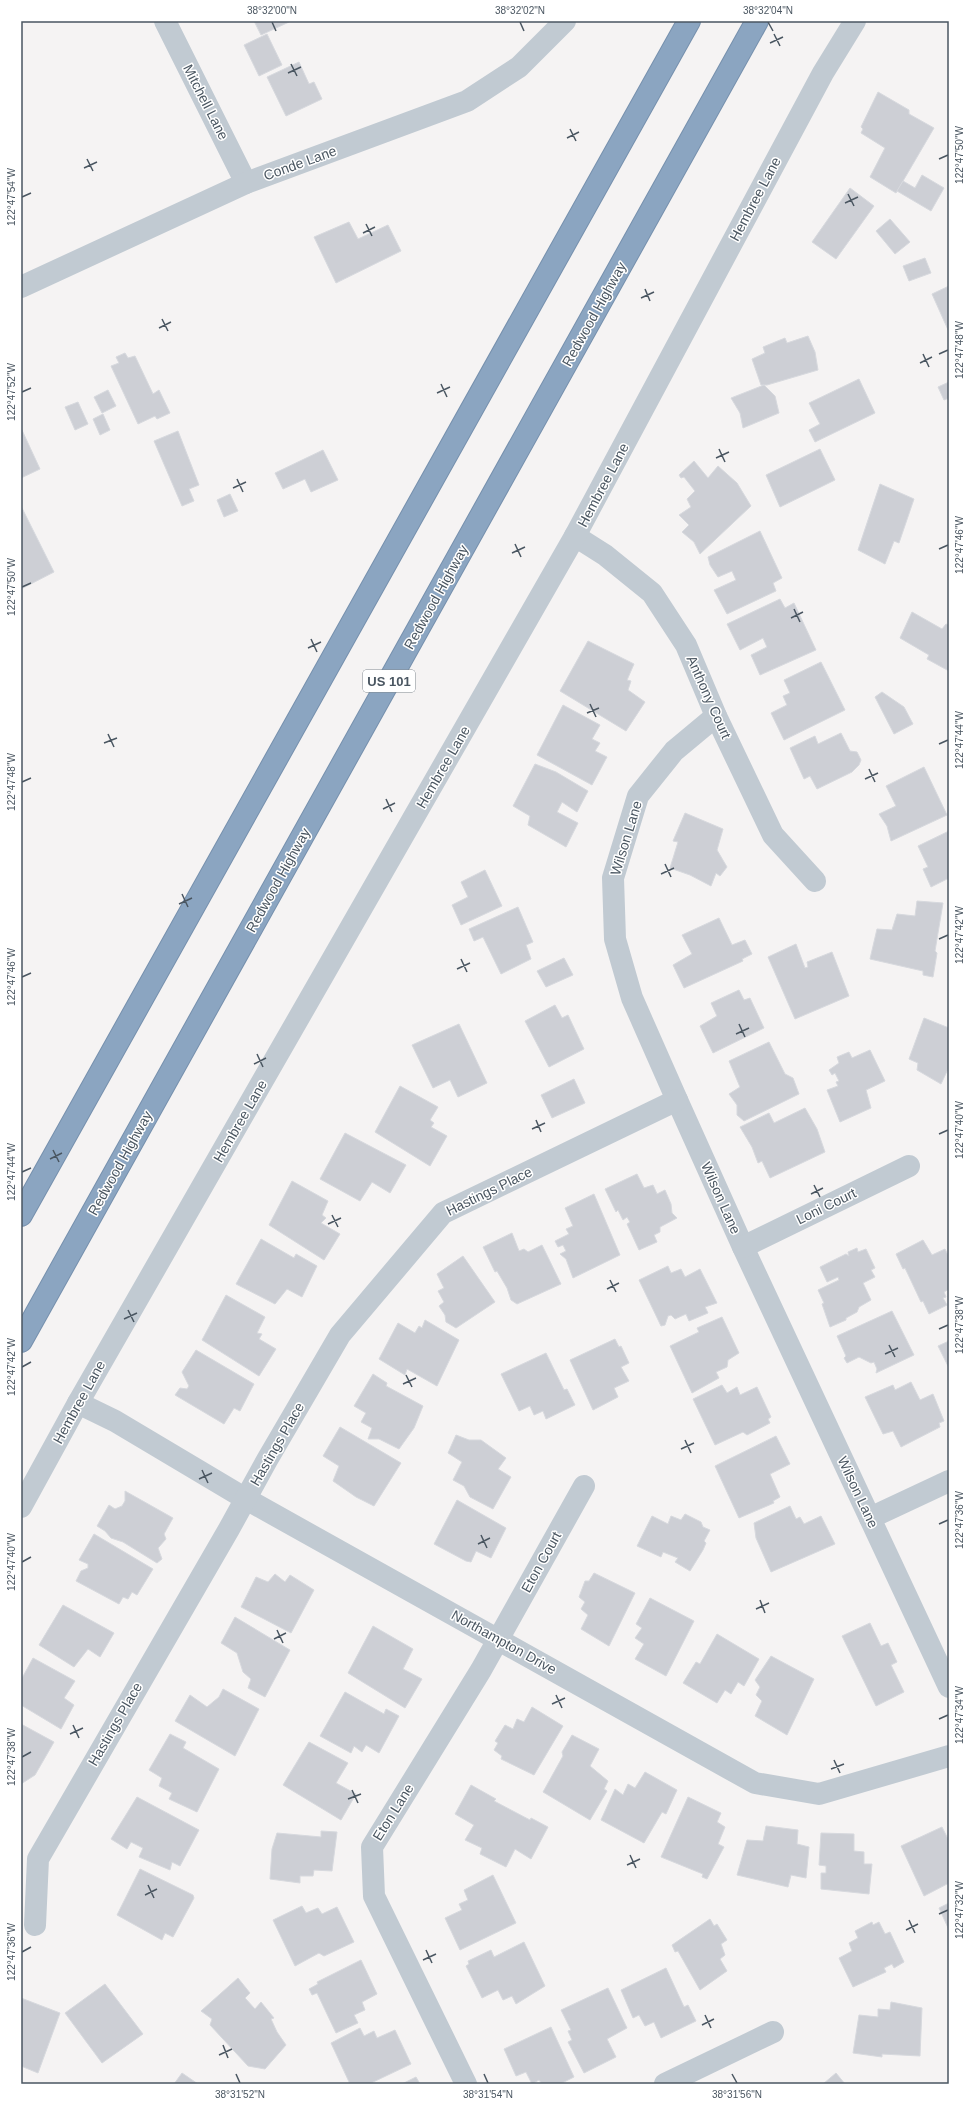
<svg xmlns="http://www.w3.org/2000/svg" width="970" height="2105" viewBox="0 0 970 2105" font-family="Arial,sans-serif">
	<style>
		.building { fill: #cdcfd5; stroke: #d7d9de }
		.lines { fill: none; stroke-linecap: round; stroke-linejoin: round }
		.motorway-casing { stroke: #7690ad; stroke-width: 24 }
		.minor { stroke: #c1cad2; stroke-width: 22 }
		.tertiary { stroke: #c1cad2; stroke-width: 22 }
		.motorway { stroke: #8ba5c1; stroke-width: 22 }
		.ticks { fill: none; stroke: #4a5661; stroke-width: 1.5 }
		.labels { text-anchor: middle; dominant-baseline: central; stroke-width: 3; stroke-linejoin: round; paint-order: stroke }
		.shield { fill: #fff; stroke: #808990; stroke-width: 1 }
		.shield-label { font-size: 13px; font-weight: bold; fill: #4a5661 }
		.street-label { font-size: 14px; fill: #4a5661; stroke: #fff }
		.neatline { fill: none; stroke: #4a5661; stroke-width: 1.5 }
		.ticks-label { font-size: 10px; text-anchor: middle; fill: #4a5661 }
	</style>
	<rect width="100%" height="100%" fill="#f5f3f3"/>
	<g class="building">
		<polygon points="254,21 289,21 289,22 261,35"/>
		<polygon points="267,34 282,65 259,76 244,45"/>
		<polygon points="299,62 309,84 314,82 322,99 286,116 267,77"/>
		<polygon points="878,92 909,110 909,114 934,128 896,193 870,177 885,148 861,133 863,129 861,127"/>
		<polygon points="922,175 944,188 931,211 897,191 903,181 915,188"/>
		<polygon points="850,188 874,206 836,259 812,242"/>
		<polygon points="890,219 910,242 895,254 876,231"/>
		<polygon points="349,222 358,239 388,225 401,251 336,283 314,237"/>
		<polygon points="925,258 931,273 909,281 903,266"/>
		<polygon points="949,286 949,332 932,294"/>
		<polygon points="808,336 815,352 818,370 767,385 761,385 752,359 765,353 763,347 785,338 787,343"/>
		<polygon points="125,353 128,358 135,356 153,394 159,390 170,413 157,419 155,416 138,424 111,366 119,363 116,357"/>
		<polygon points="859,379 875,413 815,442 809,430 820,424 809,403"/>
		<polygon points="949,382 949,398 944,400 938,387"/>
		<polygon points="764,385 775,396 779,413 743,428 740,413 731,398"/>
		<polygon points="108,390 116,406 102,413 94,397"/>
		<polygon points="78,402 88,424 75,430 65,407"/>
		<polygon points="103,414 110,430 100,435 93,419"/>
		<polygon points="21,428 40,469 21,478"/>
		<polygon points="178,431 199,485 189,489 194,501 182,506 154,441"/>
		<polygon points="820,449 835,480 780,507 766,475"/>
		<polygon points="323,450 338,480 311,492 305,479 283,489 275,473"/>
		<polygon points="694,461 708,478 718,466 737,483 751,506 700,554 694,542 682,532 689,525 679,515 691,507 687,499 695,491 684,477 681,478 679,475"/>
		<polygon points="880,484 914,499 899,543 894,541 885,564 858,550"/>
		<polygon points="230,494 238,511 224,517 217,500"/>
		<polygon points="21,506 54,572 21,589"/>
		<polygon points="760,531 782,578 773,583 776,591 727,614 714,590 736,580 732,571 718,577 710,565 708,557"/>
		<polygon points="780,599 785,608 794,603 816,650 760,675 751,655 767,647 763,638 740,650 727,624"/>
		<polygon points="912,612 942,629 946,624 949,625 949,671 927,659 929,655 900,638"/>
		<polygon points="588,641 634,664 627,680 631,681 628,690 645,702 626,731 560,691"/>
		<polygon points="821,662 845,710 784,740 771,713 787,705 783,696 790,693 784,680"/>
		<polygon points="882,692 904,707 913,724 894,734 875,697"/>
		<polygon points="563,705 600,725 592,739 600,743 595,751 607,757 592,785 537,755"/>
		<polygon points="841,733 850,751 857,752 861,760 859,765 852,772 817,789 810,776 804,779 790,748 815,736 818,744"/>
		<polygon points="535,764 556,772 588,791 577,812 562,802 557,812 578,823 566,847 528,825 530,816 513,806"/>
		<polygon points="924,767 947,815 891,841 887,826 879,814 896,806 886,786"/>
		<polygon points="685,813 723,829 717,850 727,867 720,876 716,873 711,886 690,875 670,868 678,842 673,841"/>
		<polygon points="949,831 949,878 931,887 923,869 928,867 918,846"/>
		<polygon points="485,870 502,906 461,925 452,905 468,897 461,882"/>
		<polygon points="917,901 943,903 935,951 937,953 933,977 923,975 923,971 870,959 877,929 892,930 897,914 915,916"/>
		<polygon points="518,907 533,942 526,945 531,959 501,974 483,937 474,941 469,929"/>
		<polygon points="719,918 732,945 745,940 752,954 742,959 743,961 684,988 673,965 692,954 682,935"/>
		<polygon points="796,944 805,968 808,967 807,962 832,952 849,996 795,1019 768,957"/>
		<polygon points="564,958 573,975 546,987 537,971"/>
		<polygon points="739,990 744,1000 750,998 764,1028 713,1053 700,1026 717,1016 711,1003"/>
		<polygon points="555,1005 562,1018 568,1015 584,1049 549,1067 525,1021"/>
		<polygon points="924,1018 949,1028 949,1067 941,1084 917,1070 918,1063 909,1059"/>
		<polygon points="459,1024 487,1083 458,1097 450,1080 433,1088 412,1045"/>
		<polygon points="769,1042 785,1074 793,1078 799,1094 744,1121 737,1115 737,1105 729,1094 740,1087 729,1061"/>
		<polygon points="870,1050 885,1081 866,1090 871,1108 840,1122 827,1090 838,1086 836,1082 839,1081 835,1073 832,1075 829,1070 839,1063 837,1057 849,1052 852,1058"/>
		<polygon points="574,1079 585,1103 552,1118 541,1095"/>
		<polygon points="400,1086 438,1107 430,1120 434,1123 431,1127 447,1136 430,1166 375,1132"/>
		<polygon points="805,1108 817,1129 825,1152 770,1178 762,1161 758,1163 752,1147 740,1127 769,1113 774,1123"/>
		<polygon points="345,1133 406,1165 390,1193 372,1182 360,1201 320,1179"/>
		<polygon points="637,1174 644,1188 653,1185 657,1194 665,1190 671,1204 672,1213 677,1218 660,1227 660,1232 654,1235 657,1242 639,1250 627,1224 630,1222 627,1217 623,1220 618,1210 616,1212 605,1189"/>
		<polygon points="292,1181 328,1201 322,1215 326,1218 321,1223 340,1234 324,1260 269,1225"/>
		<polygon points="594,1194 620,1255 573,1278 566,1259 560,1254 566,1251 563,1245 558,1247 555,1241 569,1234 566,1229 573,1226 565,1208"/>
		<polygon points="512,1233 519,1251 524,1249 528,1252 542,1245 561,1284 517,1304 511,1300 507,1288 497,1271 495,1272 483,1247"/>
		<polygon points="261,1239 294,1258 296,1254 317,1266 302,1297 287,1289 275,1304 236,1284"/>
		<polygon points="923,1240 932,1255 945,1249 949,1257 949,1289 944,1292 946,1297 943,1298 947,1305 929,1314 923,1301 921,1302 905,1268 903,1269 896,1254"/>
		<polygon points="857,1248 858,1252 866,1249 875,1268 871,1270 875,1277 863,1283 871,1300 859,1307 857,1312 846,1318 846,1320 830,1327 822,1304 824,1303 818,1290 839,1280 838,1277 827,1282 820,1267 846,1254 849,1256 848,1252"/>
		<polygon points="463,1256 495,1302 456,1328 446,1322 445,1315 439,1306 444,1302 438,1291 444,1288 437,1274"/>
		<polygon points="668,1266 671,1273 681,1269 685,1277 700,1269 717,1303 705,1307 708,1313 689,1321 686,1314 675,1319 671,1315 668,1316 665,1325 661,1326 639,1280"/>
		<polygon points="226,1295 265,1317 257,1333 262,1334 259,1339 276,1349 259,1376 202,1340"/>
		<polygon points="892,1311 914,1355 876,1373 877,1369 874,1362 871,1363 859,1357 847,1363 844,1358 846,1356 837,1336"/>
		<polygon points="722,1317 739,1353 728,1360 727,1367 716,1372 719,1378 692,1393 670,1346 699,1332 697,1328"/>
		<polygon points="425,1320 459,1340 437,1386 407,1369 405,1375 379,1359 398,1323 415,1333 419,1326 422,1328"/>
		<polygon points="615,1339 619,1347 621,1346 629,1363 621,1367 629,1381 614,1388 618,1397 593,1410 570,1360"/>
		<polygon points="949,1341 949,1368 938,1346"/>
		<polygon points="196,1350 254,1384 240,1411 234,1408 224,1424 175,1395 180,1388 187,1389 189,1386 182,1372"/>
		<polygon points="546,1353 564,1390 567,1389 575,1405 546,1419 543,1411 534,1415 530,1406 519,1411 501,1374"/>
		<polygon points="373,1374 387,1383 386,1386 423,1406 414,1428 399,1449 379,1439 368,1439 372,1428 361,1422 366,1413 354,1406"/>
		<polygon points="911,1382 920,1400 933,1394 944,1421 939,1423 940,1427 901,1447 893,1431 883,1434 865,1397 893,1385 895,1390"/>
		<polygon points="722,1385 727,1393 737,1387 740,1395 757,1387 771,1417 768,1419 770,1423 747,1435 743,1432 715,1445 693,1399"/>
		<polygon points="340,1427 401,1463 374,1506 356,1497 333,1481 339,1466 323,1456"/>
		<polygon points="456,1435 469,1440 481,1440 506,1458 498,1469 511,1477 493,1509 470,1497 464,1486 453,1480 462,1462 448,1453"/>
		<polygon points="776,1436 790,1464 770,1474 780,1497 773,1501 774,1503 739,1518 715,1466"/>
		<polygon points="125,1491 173,1518 164,1534 166,1539 158,1548 162,1559 157,1563 123,1542 111,1538 105,1531 97,1526 109,1505 115,1509 122,1506 125,1501"/>
		<polygon points="457,1500 506,1528 491,1558 476,1551 471,1562 466,1561 434,1544"/>
		<polygon points="790,1506 796,1519 800,1517 804,1524 821,1516 835,1544 771,1572 756,1538 754,1523"/>
		<polygon points="685,1514 701,1522 703,1527 710,1530 704,1541 706,1543 703,1550 690,1571 675,1562 678,1558 663,1552 661,1557 637,1546 652,1516 668,1524 671,1516 681,1520"/>
		<polygon points="94,1534 153,1569 137,1595 132,1592 128,1599 123,1597 119,1604 76,1581 81,1571 88,1568 88,1564 79,1560"/>
		<polygon points="594,1573 635,1593 609,1646 581,1629 588,1615 581,1609 585,1602 579,1597 585,1581 589,1581"/>
		<polygon points="275,1574 285,1582 290,1575 314,1590 291,1633 241,1607 256,1577 268,1582"/>
		<polygon points="650,1598 694,1621 666,1676 635,1659 644,1644 635,1638 642,1628 636,1624"/>
		<polygon points="63,1605 114,1633 100,1657 88,1649 74,1667 39,1645"/>
		<polygon points="235,1617 290,1650 265,1697 248,1688 251,1679 243,1672 237,1653 221,1643"/>
		<polygon points="870,1623 881,1646 888,1643 897,1662 891,1665 904,1692 876,1706 842,1636"/>
		<polygon points="373,1626 413,1649 403,1669 422,1679 405,1708 348,1673"/>
		<polygon points="717,1634 759,1659 744,1686 738,1682 731,1694 725,1690 717,1703 683,1683 696,1662 700,1664"/>
		<polygon points="771,1656 814,1679 787,1735 755,1716 762,1701 756,1695 760,1687 755,1680"/>
		<polygon points="33,1658 75,1681 64,1698 74,1705 61,1729 21,1705 21,1680"/>
		<polygon points="223,1689 259,1709 235,1756 175,1721 190,1695 207,1707 219,1697"/>
		<polygon points="345,1692 384,1714 386,1709 399,1716 379,1753 366,1745 362,1752 354,1746 351,1753 320,1736"/>
		<polygon points="532,1707 563,1726 534,1775 501,1759 502,1756 494,1750 498,1743 495,1741 505,1725 513,1729 517,1719 524,1722"/>
		<polygon points="21,1724 54,1742 35,1775 21,1784"/>
		<polygon points="170,1734 186,1742 183,1748 219,1769 197,1812 169,1799 172,1793 159,1786 162,1778 149,1770"/>
		<polygon points="572,1735 599,1749 590,1766 608,1781 604,1789 607,1791 590,1820 543,1792 563,1756 562,1752"/>
		<polygon points="309,1742 348,1763 336,1783 356,1794 341,1820 283,1785"/>
		<polygon points="645,1772 677,1790 666,1814 662,1812 644,1843 601,1820 615,1789 623,1795 628,1784 635,1788"/>
		<polygon points="471,1785 496,1799 494,1801 530,1820 531,1818 548,1827 531,1859 515,1849 506,1867 480,1854 482,1848 465,1840 474,1825 455,1814"/>
		<polygon points="137,1797 199,1830 180,1866 172,1862 170,1870 139,1857 143,1848 131,1842 127,1849 111,1839"/>
		<polygon points="688,1797 721,1813 717,1822 725,1827 718,1844 724,1847 707,1879 702,1877 703,1874 661,1857"/>
		<polygon points="766,1826 798,1830 797,1844 809,1847 806,1878 791,1875 788,1887 737,1875 747,1840 763,1841"/>
		<polygon points="942,1827 949,1841 949,1883 924,1896 901,1846"/>
		<polygon points="321,1831 337,1832 332,1871 314,1870 313,1876 300,1876 300,1883 270,1879 272,1849 277,1833 321,1837"/>
		<polygon points="821,1833 854,1834 854,1851 864,1852 864,1864 872,1864 869,1894 821,1889 821,1873 826,1873 826,1866 819,1865"/>
		<polygon points="140,1869 193,1895 194,1898 173,1937 165,1933 162,1940 117,1915"/>
		<polygon points="493,1875 516,1923 460,1950 445,1918 462,1910 459,1904 468,1900 464,1890"/>
		<polygon points="949,1903 949,1930 939,1908"/>
		<polygon points="302,1906 306,1913 318,1908 322,1914 337,1907 354,1942 324,1956 319,1953 295,1966 273,1920"/>
		<polygon points="710,1919 714,1926 717,1924 727,1940 721,1944 725,1955 720,1959 727,1971 700,1990 678,1951 675,1952 672,1945"/>
		<polygon points="872,1922 873,1925 879,1922 885,1934 890,1932 904,1962 894,1968 892,1964 884,1968 886,1972 853,1987 839,1958 852,1951 849,1943 858,1938 855,1931"/>
		<polygon points="524,1942 545,1986 516,2004 512,1996 503,2000 498,1990 482,1998 466,1966 469,1964 468,1961 491,1950 494,1957"/>
		<polygon points="361,1960 377,1994 362,2002 365,2010 354,2015 358,2023 336,2033 317,1993 312,1995 309,1989 318,1984 317,1982"/>
		<polygon points="666,1968 684,2007 688,2005 696,2021 661,2038 654,2022 645,2026 639,2015 633,2018 621,1990"/>
		<polygon points="238,1978 250,1993 245,1998 255,2009 261,2002 274,2018 271,2019 277,2032 286,2045 265,2069 248,2066 210,2025 212,2019 201,2011"/>
		<polygon points="105,1984 143,2034 102,2063 65,2013"/>
		<polygon points="608,1988 627,2028 607,2039 616,2057 584,2073 568,2042 572,2040 568,2031 571,2030 561,2010"/>
		<polygon points="21,1998 60,2013 38,2073 21,2066"/>
		<polygon points="891,2002 922,2008 920,2056 882,2054 882,2057 853,2053 859,2015 878,2017 878,2009 890,2010"/>
		<polygon points="551,2027 574,2077 560,2084 542,2084 539,2080 532,2084 526,2072 516,2076 504,2049"/>
		<polygon points="360,2028 364,2036 374,2031 377,2038 395,2030 411,2064 369,2084 350,2084 331,2043"/>
		<polygon points="182,2073 198,2084 174,2084"/>
		<polygon points="836,2073 845,2084 823,2084"/>
		<polygon points="416,2077 420,2084 402,2084"/>
	</g>
	<g class="lines">
		<g class="motorway-casing">
			<g id="motorway">
				<polyline points="21,1215 689,21"/>
				<polyline points="21,1341 757,21"/>
			</g>
		</g>
		<g class="minor">
			<polyline points="165,21 246,183"/>
			<polyline points="575,536 605,555 652,593 686,645 716,716 773,835 815,881"/>
			<polyline points="716,716 674,751 638,796 613,878 615,939 632,998 677,1100 743,1247 949,1687"/>
			<polyline points="743,1247 909,1166"/>
			<polyline points="78,1403 115,1421 246,1499 755,1783 819,1794 949,1756"/>
			<polyline points="870,1518 949,1481"/>
			<polyline points="35,1925 38,1859 229,1529 267,1460 340,1335 443,1213 677,1100"/>
			<polyline points="466,2084 374,1896 372,1847 481,1670 584,1486"/>
			<polyline points="665,2084 773,2032"/>
		</g>
		<g class="tertiary">
			<polyline points="21,287 246,183 467,101 519,67 565,21"/>
			<polyline points="21,1507 78,1403 575,536 823,73 855,21"/>
		</g>
		<use href="#motorway" class="motorway"/>
	</g>
	<path class="ticks" d="M272,22L276,31M520,22L524,31M768,22L773,31M774,34L780,46M770,43L783,37M291,64L297,76M288,73L301,67M570,129L576,141M567,138L579,132M87,159L93,171M939,159L948,155M84,168L97,162M848,194L854,206M22,197L31,193M845,203L858,197M366,224L372,236M363,233L375,227M645,289L650,301M641,298L654,292M162,319L168,331M159,328L171,322M923,354L929,367M939,354L948,350M920,363L932,357M441,384L447,397M22,392L31,388M437,393L450,387M719,449L725,462M716,458L729,452M237,479L243,492M233,488L246,482M515,544L521,557M939,549L948,545M512,553L525,547M22,587L31,583M794,609L800,622M791,618L803,612M311,639L317,652M308,648L321,642M590,704L596,717M587,713L599,708M108,734L114,747M104,743L117,738M939,744L948,740M869,769L875,782M865,779L878,773M22,782L31,778M386,799L392,812M383,809L395,803M665,864L671,877M661,874L674,868M182,894L188,907M179,904L192,898M939,939L948,935M461,959L467,972M457,969L470,963M22,977L31,973M739,1024L745,1037M736,1034L749,1028M257,1054L263,1067M254,1064L266,1058M536,1120L541,1132M532,1129L545,1123M939,1134L948,1130M53,1150L59,1162M50,1159L62,1153M22,1172L31,1168M814,1185L820,1197M811,1194L823,1188M332,1215L338,1227M328,1224L341,1218M610,1280L616,1292M607,1289L619,1283M128,1310L134,1322M124,1319L137,1313M939,1329L948,1325M889,1345L895,1357M885,1354L898,1348M22,1367L31,1362M406,1375L412,1387M403,1384L416,1378M685,1440L691,1453M681,1449L694,1443M202,1470L208,1483M199,1479L212,1473M939,1524L948,1520M481,1535L487,1548M478,1544L490,1538M22,1562L31,1557M760,1600L765,1613M756,1609L769,1603M277,1630L283,1643M274,1639L286,1633M556,1695L562,1708M552,1704L565,1698M939,1719L948,1715M73,1725L79,1738M70,1734L83,1728M22,1757L31,1752M834,1760L840,1773M831,1769L844,1764M352,1790L358,1803M348,1799L361,1794M630,1855L636,1868M627,1865L640,1859M148,1885L154,1898M145,1895L157,1889M939,1914L948,1910M909,1920L915,1933M906,1930L918,1924M426,1950L432,1963M22,1952L31,1947M423,1960L436,1954M705,2015L711,2028M702,2025L714,2019M223,2045L228,2058M219,2055L232,2049M236,2074L240,2083M484,2074L488,2083M732,2074L737,2083"/>
	<g class="labels">
		<rect class="shield" x="363" y="670" width="52" height="22" rx="3"/>
		<g class="shield-label">
			<text x="389" y="681">US 101</text>
		</g>
		<g class="street-label">
			<text transform="translate(206 102) rotate(63)">Mitchell Lane</text>
			<text transform="translate(300 163) rotate(-20)">Conde Lane</text>
			<text transform="translate(755 199) rotate(-62)">Hembree Lane</text>
			<text transform="translate(594 314) rotate(-61)">Redwood Highway</text>
			<text transform="translate(603 485) rotate(-62)">Hembree Lane</text>
			<text transform="translate(436 597) rotate(-61)">Redwood Highway</text>
			<text transform="translate(709 697) rotate(66)">Anthony Court</text>
			<text transform="translate(443 767) rotate(-60)">Hembree Lane</text>
			<text transform="translate(626 838) rotate(-73)">Wilson Lane</text>
			<text transform="translate(278 880) rotate(-61)">Redwood Highway</text>
			<text transform="translate(240 1121) rotate(-60)">Hembree Lane</text>
			<text transform="translate(120 1163) rotate(-61)">Redwood Highway</text>
			<text transform="translate(489 1191) rotate(-26)">Hastings Place</text>
			<text transform="translate(721 1198) rotate(66)">Wilson Lane</text>
			<text transform="translate(826 1206) rotate(-26)">Loni Court</text>
			<text transform="translate(79 1402) rotate(-61)">Hembree Lane</text>
			<text transform="translate(277 1444) rotate(-60)">Hastings Place</text>
			<text transform="translate(858 1492) rotate(65)">Wilson Lane</text>
			<text transform="translate(541 1562) rotate(-61)">Eton Court</text>
			<text transform="translate(504 1642) rotate(29)">Northampton Drive</text>
			<text transform="translate(115 1724) rotate(-60)">Hastings Place</text>
			<text transform="translate(393 1812) rotate(-58)">Eton Lane</text>
		</g>
	</g>
	<rect width="970" height="2105" fill="none" stroke="#ffffff" stroke-width="44"/>
	<rect x="22" y="22" width="926" height="2061" class="neatline"/>
	<g class="ticks-label">
		<text x="272" y="14">38°32'00"N</text>
		<text x="520" y="14">38°32'02"N</text>
		<text x="768" y="14">38°32'04"N</text>
		<text transform="translate(959 155) rotate(-90)" y="4">122°47'50"W</text>
		<text transform="translate(11 197) rotate(-90)" y="4">122°47'54"W</text>
		<text transform="translate(959 350) rotate(-90)" y="4">122°47'48"W</text>
		<text transform="translate(11 392) rotate(-90)" y="4">122°47'52"W</text>
		<text transform="translate(959 545) rotate(-90)" y="4">122°47'46"W</text>
		<text transform="translate(11 587) rotate(-90)" y="4">122°47'50"W</text>
		<text transform="translate(959 740) rotate(-90)" y="4">122°47'44"W</text>
		<text transform="translate(11 782) rotate(-90)" y="4">122°47'48"W</text>
		<text transform="translate(959 935) rotate(-90)" y="4">122°47'42"W</text>
		<text transform="translate(11 977) rotate(-90)" y="4">122°47'46"W</text>
		<text transform="translate(959 1130) rotate(-90)" y="4">122°47'40"W</text>
		<text transform="translate(11 1172) rotate(-90)" y="4">122°47'44"W</text>
		<text transform="translate(959 1325) rotate(-90)" y="4">122°47'38"W</text>
		<text transform="translate(11 1367) rotate(-90)" y="4">122°47'42"W</text>
		<text transform="translate(959 1520) rotate(-90)" y="4">122°47'36"W</text>
		<text transform="translate(11 1562) rotate(-90)" y="4">122°47'40"W</text>
		<text transform="translate(959 1715) rotate(-90)" y="4">122°47'34"W</text>
		<text transform="translate(11 1757) rotate(-90)" y="4">122°47'38"W</text>
		<text transform="translate(959 1910) rotate(-90)" y="4">122°47'32"W</text>
		<text transform="translate(11 1952) rotate(-90)" y="4">122°47'36"W</text>
		<text x="240" y="2098">38°31'52"N</text>
		<text x="488" y="2098">38°31'54"N</text>
		<text x="737" y="2098">38°31'56"N</text>
	</g>
</svg>
